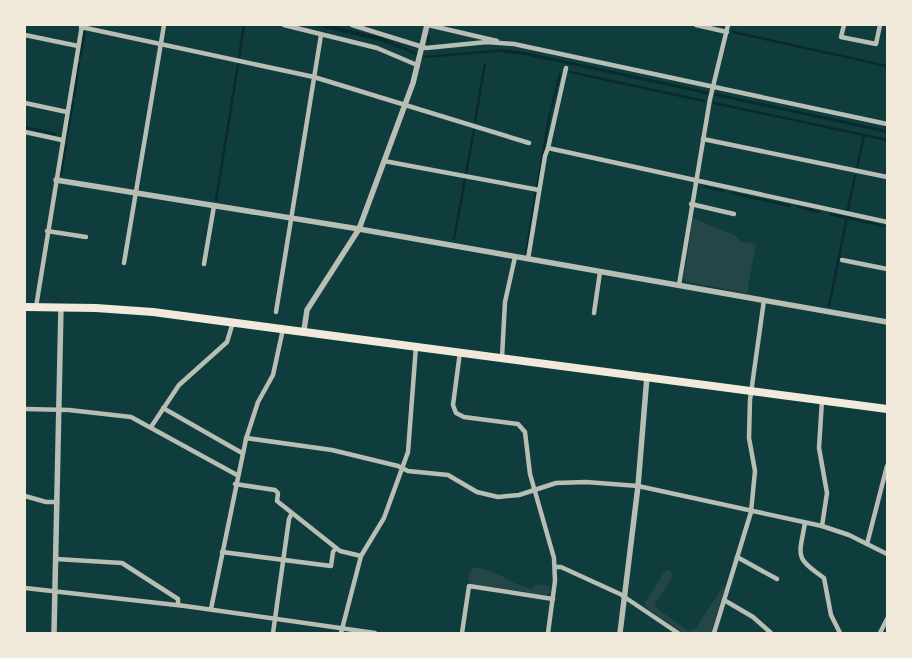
<svg xmlns="http://www.w3.org/2000/svg" width="912" height="658" viewBox="0 0 912 658" font-family="Inter,sans-serif">
	<style>
		.green { fill: #244646 }
		.water { fill: #0a2a2b }
		.lines { fill: none; stroke-linecap: round; stroke-linejoin: round }
		.stream { stroke: #0a2a2b; stroke-width: 2.5 }
		.minor { stroke: #b8beb3; stroke-width: 4.5 }
		.tertiary { stroke: #b8beb3; stroke-width: 5.5 }
		.trunk { stroke: #f1e9da; stroke-width: 8 }
	</style>
	<rect width="100%" height="100%" fill="#0f3d3e"/>
	<g class="green">
		<polygon points="693,218 734,235 742,242 756,244 747,293 687,282 684,278"/>
		<path d="M472,568C497,567 508,585 532,589L536,584L549,586L551,592L547,595L472,584L468,579Z"/>
		<polygon points="670,570 673,576 656,602 655,607 688,631 695,629 723,587 725,587 711,633 683,633 645,607 645,602 665,571"/>
	</g>
	<polygon class="water" points="310,25 330,25 381,37 425,56 500,49 525,52 887,130 887,133 525,55 500,52 425,58 380,41"/>
	<g class="lines">
		<g class="stream">
			<polyline points="733,32 887,66"/>
			<polyline points="428,44 429,37"/>
			<polyline points="80,57 85,32"/>
			<polyline points="239,57 244,25"/>
			<polyline points="570,72 704,101"/>
			<polyline points="557,86 560,74"/>
			<polyline points="74,97 79,63"/>
			<polyline points="714,103 887,140"/>
			<polyline points="551,109 556,90"/>
			<polyline points="475,121 485,64"/>
			<polyline points="25,127 55,134"/>
			<polyline points="66,141 73,102"/>
			<polyline points="857,168 864,135"/>
			<polyline points="466,173 474,130"/>
			<polyline points="61,174 66,145"/>
			<polyline points="537,187 550,112"/>
			<polyline points="705,187 723,191"/>
			<polyline points="732,193 790,206"/>
			<polyline points="216,200 238,65"/>
			<polyline points="798,207 819,212"/>
			<polyline points="848,209 855,176"/>
			<polyline points="830,214 883,226"/>
			<polyline points="454,239 465,179"/>
			<polyline points="526,253 536,192"/>
			<polyline points="829,306 847,217"/>
		</g>
		<g class="minor">
			<polyline points="284,25 377,48 417,65"/>
			<polyline points="352,25 426,48 487,42 514,44 887,124"/>
			<polyline points="428,25 497,41"/>
			<polyline points="696,25 727,32"/>
			<polyline points="844,25 841,37 876,44 880,25"/>
			<polyline points="81,27 314,77 529,143"/>
			<polyline points="25,35 78,46"/>
			<polyline points="566,68 548,148 887,222"/>
			<polyline points="25,103 67,112"/>
			<polyline points="25,132 62,140"/>
			<polyline points="703,139 887,177"/>
			<polyline points="384,161 539,190"/>
			<polyline points="691,204 734,214"/>
			<polyline points="47,231 86,237"/>
			<polyline points="528,259 545,156 548,148"/>
			<polyline points="842,260 887,269"/>
			<polyline points="124,263 164,25"/>
			<polyline points="204,264 214,206"/>
			<polyline points="679,285 710,99 728,25"/>
			<polyline points="36,307 82,25"/>
			<polyline points="276,312 321,35"/>
			<polyline points="594,313 600,272"/>
			<polyline points="460,352 453,405 456,413 464,417 518,424 525,432 530,474 554,558 555,581 548,633"/>
			<polyline points="502,357 505,302 515,257"/>
			<polyline points="822,400 819,448 827,493 822,526"/>
			<polyline points="163,408 242,453"/>
			<polyline points="25,409 69,410 131,417 237,475"/>
			<polyline points="151,427 179,385 227,342 233,322"/>
			<polyline points="246,438 332,450 398,466 408,471 448,475 477,492 498,497 519,495 556,483 586,482 638,486 822,526 849,535 887,554"/>
			<polyline points="235,484 275,490 278,493 277,501 340,551 361,556"/>
			<polyline points="25,496 46,502 57,502"/>
			<path d="M805,523C799,557 794,557 824,578L831,615L840,633"/>
			<polyline points="867,544 887,466"/>
			<polyline points="222,552 331,566 333,552 336,548"/>
			<polyline points="737,557 777,579"/>
			<polyline points="56,559 122,563 178,599 178,605"/>
			<polyline points="555,567 561,567 620,594 678,633"/>
			<polyline points="25,588 185,606 375,633"/>
			<polyline points="724,600 753,617 771,633"/>
			<polyline points="211,609 246,439 258,402 273,375 283,329"/>
			<polyline points="273,633 289,519 291,515"/>
			<polyline points="341,633 361,556 384,518 408,452 416,346"/>
			<polyline points="462,633 469,586 553,599"/>
			<polyline points="714,633 751,512 755,471 749,438 750,400 764,300"/>
			<polyline points="880,633 887,619"/>
		</g>
		<g class="tertiary">
			<polyline points="56,180 359,229 887,322"/>
			<polyline points="304,330 307,310 359,229 413,83 427,25"/>
			<polyline points="54,633 61,307"/>
			<polyline points="620,633 638,486 647,376"/>
		</g>
		<polyline class="trunk" points="25,307 96,308 153,312 887,409"/>
	</g>
	<rect width="912" height="658" fill="none" stroke="#f1e9da" stroke-width="52"/>
</svg>
